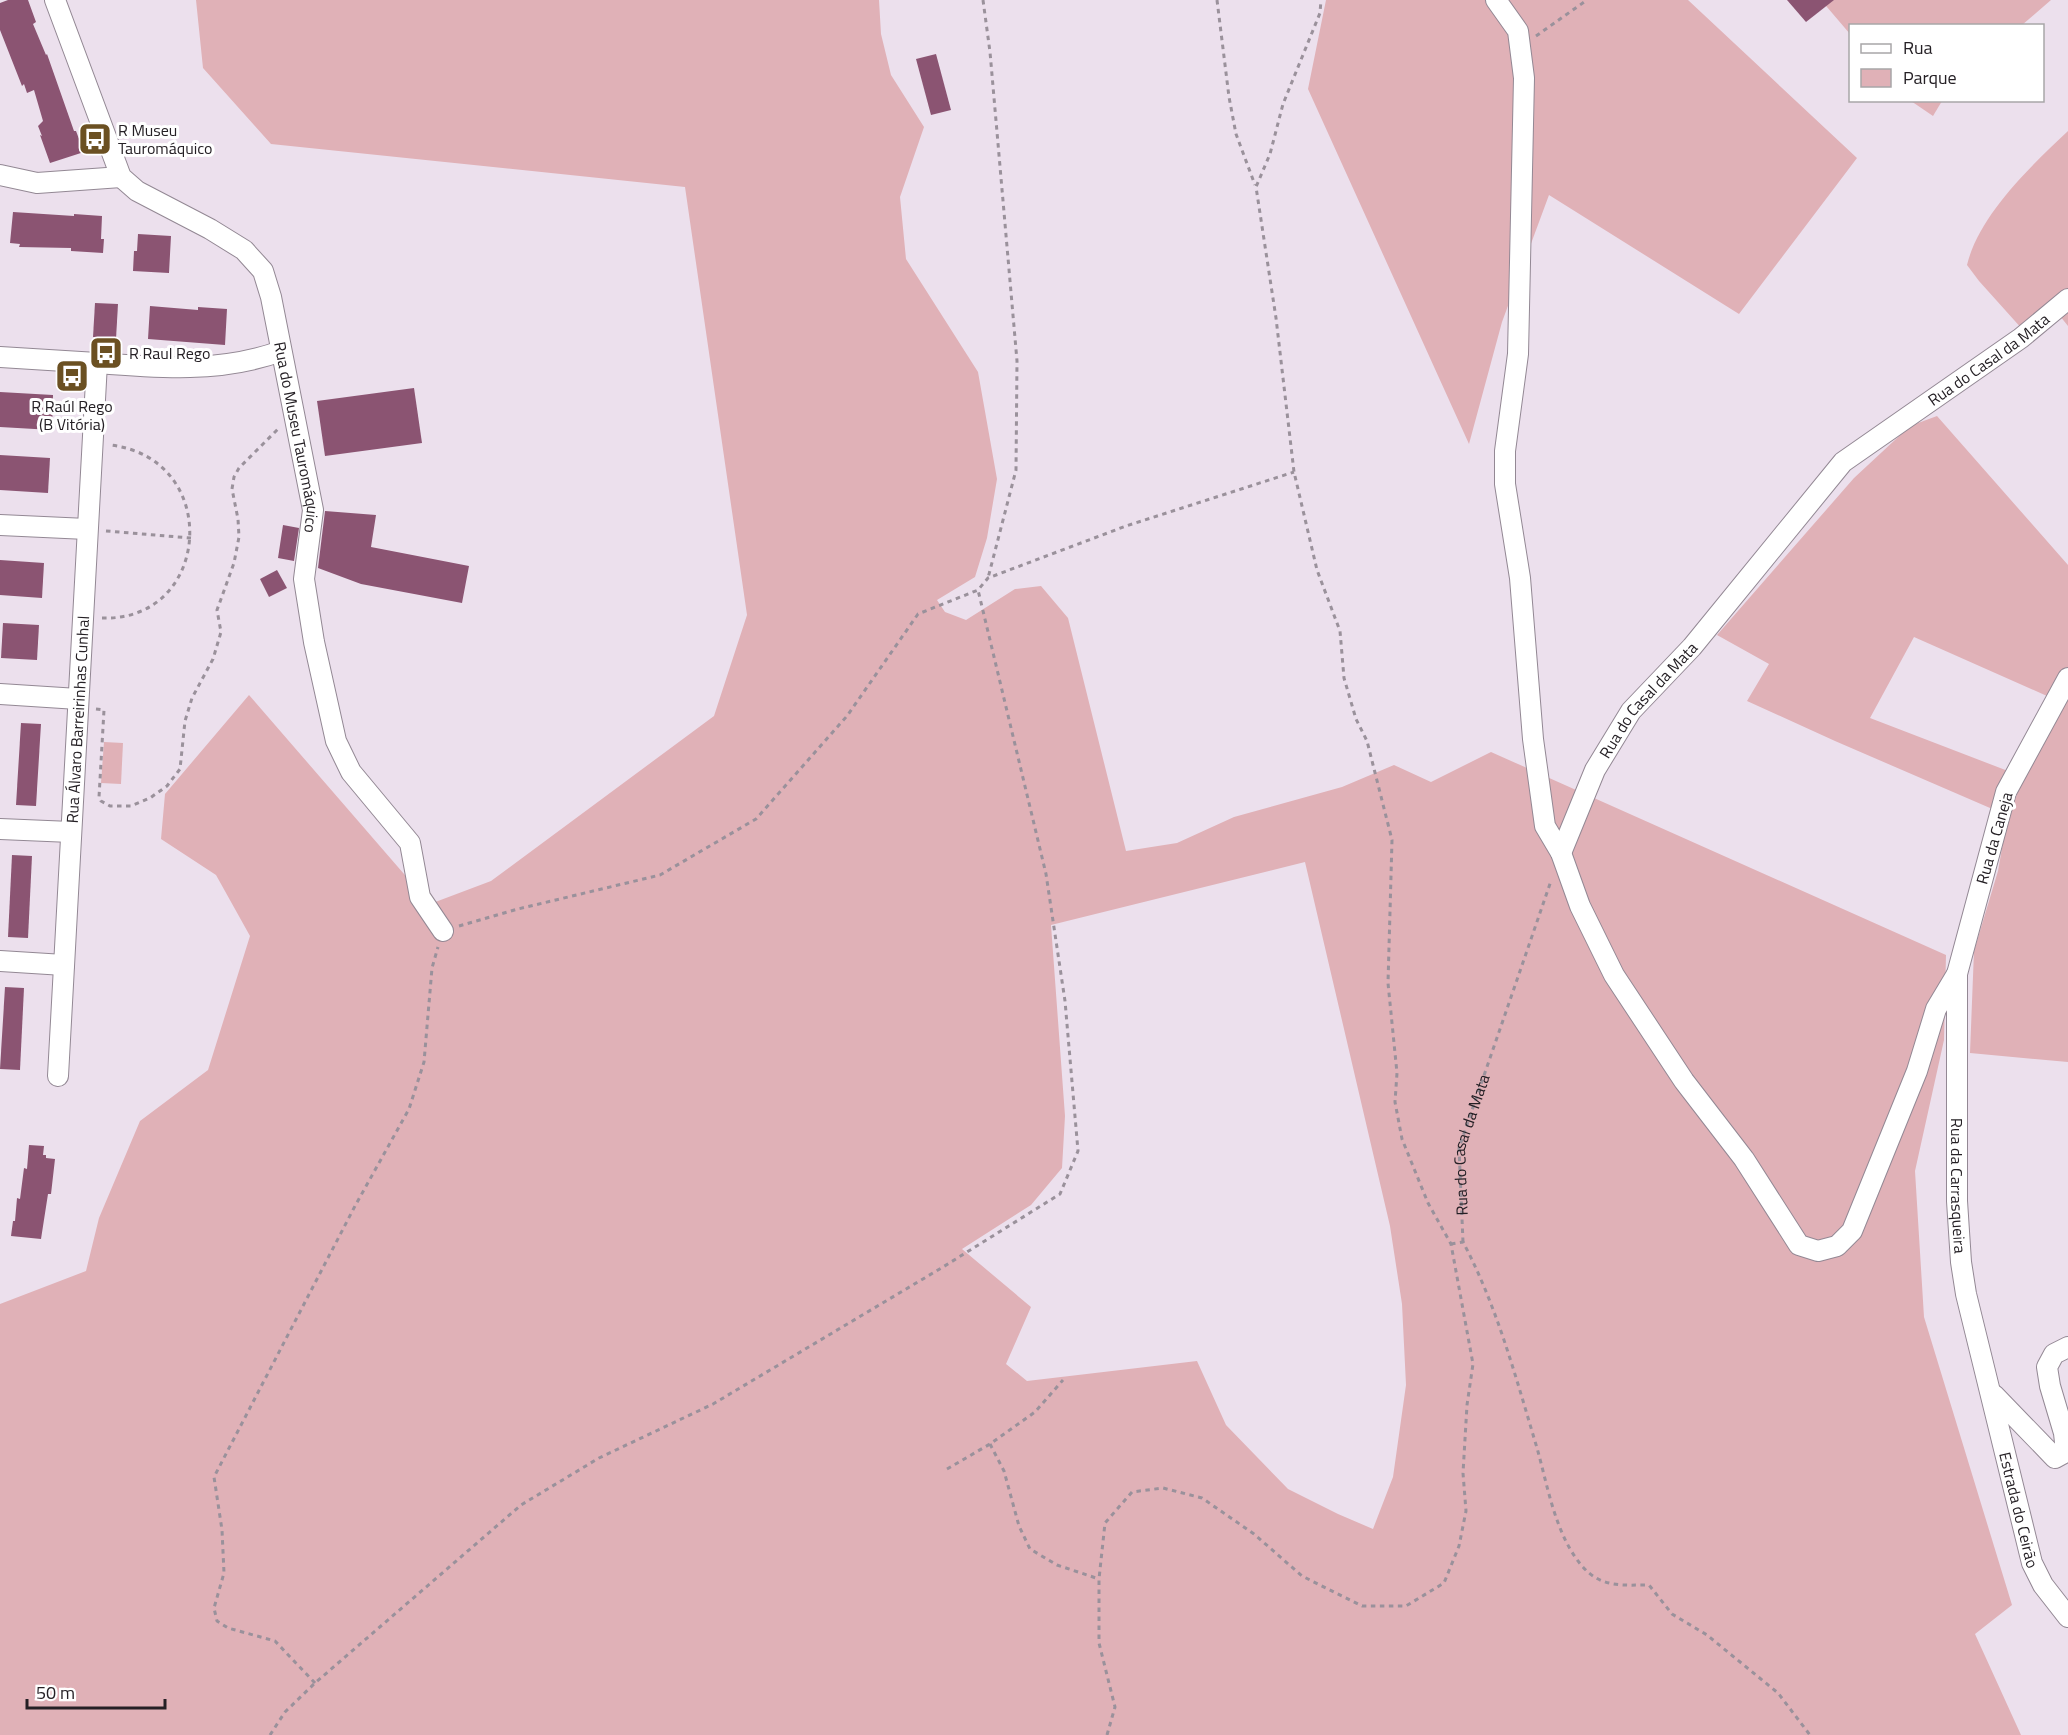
<svg xmlns="http://www.w3.org/2000/svg" width="2068" height="1735" viewBox="0 0 2068 1735" font-family="'Titillium Web',sans-serif">
	<style>
		.green { fill: #e0b1b7; fill-rule: evenodd }
		.building { fill: #8b5472 }
		.lines { fill: none; stroke-linecap: round; stroke-linejoin: round }
		.minor-casing { stroke: #938894; stroke-width: 22 }
		.path { stroke: #9a919b; stroke-width: 3; stroke-dasharray: 4.5 4.5; stroke-linecap: butt }
		.minor { stroke: #fff; stroke-width: 20 }
		.labels { text-anchor: middle; dominant-baseline: central; stroke-width: 6; stroke-linejoin: round; paint-order: stroke }
		.poi-label { font-size: 16px; fill: #252025; stroke: #fff; text-anchor: start }
		.street-label { font-size: 16px; fill: #252025; stroke: #fff }
	</style>
	<rect width="100%" height="100%" fill="#ece0ed"/>
	<g class="green">
		<path d="M196,0H879L881,34L891,75L924,127L900,197L906,259L978,372L997,479L987,538L975,577L937,600L945,612L966,620L1015,589L1041,586L1068,618L1126,851L1177,843L1234,817L1342,787L1394,765L1431,782L1491,752L1946,955L1944,1040L1915,1171L1924,1317L2012,1605L1975,1634L2021,1735H0V1304L86,1271L99,1218L140,1121L208,1070L250,936L216,875L161,839L165,794L249,695L430,904L491,881L714,716L747,615L685,187L271,144L203,68ZM1305,862L1390,1226L1402,1304L1406,1385L1393,1477L1373,1529L1338,1514L1288,1489L1226,1425L1197,1361L1027,1381L1006,1364L1031,1307L962,1249L1031,1205L1062,1168L1065,1116L1051,925Z"/>
		<polygon points="1326,0 1688,0 1857,158 1739,314 1549,195 1502,322 1469,444 1308,89"/>
		<polygon points="1821,0 2051,0 2022,25 1850,26 1850,34"/>
		<polygon points="1911,101 1942,101 1933,116"/>
		<path d="M2068,131V326L2052,306L2023,330L1979,281L1967,265C1979,215 2032,165 2068,131Z"/>
		<polygon points="1937,416 2068,565 2068,668 2047,696 1914,637 1870,718 2008,771 1997,811 1835,741 1747,701 1769,664 1717,635 1854,478 1910,426"/>
		<polygon points="2068,694 2068,1062 1970,1053 1974,951 1998,871 2007,820 2022,781"/>
		<polygon points="104,742 123,743 121,784 101,783"/>
	</g>
	<g class="building">
		<polygon points="8,0 28,0 36,22 33,24 46,55 47,54 74,131 76,131 84,152 50,163 40,135 42,136 38,126 43,121 34,90 27,93 24,84 22,86 0,30 0,3"/>
		<polygon points="1787,0 1834,0 1806,22"/>
		<polygon points="936,54 951,110 931,115 916,59"/>
		<polygon points="13,212 74,216 74,214 102,216 101,239 104,239 103,253 71,251 71,248 19,247 20,244 10,243"/>
		<polygon points="138,234 171,236 169,273 133,271 134,251 137,251"/>
		<polygon points="95,303 118,304 116,339 93,337"/>
		<polygon points="150,306 198,310 198,307 227,309 225,345 148,339"/>
		<polygon points="414,388 422,443 325,456 317,401"/>
		<polygon points="0,392 53,395 52,430 0,427"/>
		<polygon points="0,455 50,458 48,493 0,490"/>
		<polygon points="325,511 376,515 371,547 469,566 462,603 361,584 318,568"/>
		<polygon points="283,525 299,528 294,561 278,558"/>
		<polygon points="0,560 44,563 42,598 0,595"/>
		<polygon points="277,570 287,588 269,597 260,579"/>
		<polygon points="3,623 39,625 37,660 1,658"/>
		<polygon points="21,723 41,724 36,806 16,805"/>
		<polygon points="12,855 32,856 28,938 8,937"/>
		<polygon points="5,987 24,988 20,1070 0,1069"/>
		<polygon points="29,1145 44,1146 43,1155 46,1155 46,1158 55,1159 51,1194 48,1194 41,1239 11,1236 13,1221 15,1221 17,1198 20,1199 24,1168 27,1169"/>
	</g>
	<g class="lines">
		<g class="minor-casing">
			<g id="minor">
				<path id="s2" d="M55,0L121,177L137,191L210,229L244,250L263,271L271,297L313,510L304,579L314,642L336,741L351,772L410,843L420,897L443,931"/>
				<polyline points="1496,0 1518,31 1524,78 1518,354 1505,451 1505,484 1520,578 1533,739 1545,826 1561,853 1580,906 1614,975 1684,1081 1744,1159 1799,1245 1818,1251 1837,1246 1852,1231 1917,1071 1936,1009 1957,974"/>
				<polyline points="0,175 37,183 121,177"/>
				<path d="M0,357C32,359 65,361 97,363C159,368 221,373 281,351"/>
				<polyline points="0,525 87,529"/>
				<path id="s3" d="M2068,678L2006,792L1957,974V1201L1961,1262L1966,1294L2032,1563L2043,1585L2068,1617"/>
				<polyline points="0,694 78,699"/>
				<polyline points="0,829 71,832"/>
				<path id="s4" d="M1561,853L1595,770L1631,711L1692,647L1843,462L2021,338L2068,299"/>
				<polyline points="0,961 64,965"/>
				<path id="s5" d="M58,1076L97,363"/>
				<polyline points="1994,1395 2055,1458 2066,1452 2064,1433 2050,1386 2047,1367 2054,1354 2068,1347"/>
			</g>
		</g>
		<g class="path">
			<polyline points="983,0 990,52 1017,361 1016,470 988,578"/>
			<polyline points="1217,0 1229,97 1236,134 1255,185"/>
			<polyline points="1536,36 1587,0"/>
			<polyline points="106,531 191,538"/>
			<path d="M102,618C212,622 223,458 110,445"/>
			<polyline points="96,709 104,710 99,797 101,801 110,806 131,806 150,798 167,786 180,769 185,721 192,698 213,659 221,632 217,610 234,563 239,537 238,519 232,489 234,477 239,468 278,429"/>
			<polyline points="459,926 518,909 660,875 756,819 847,716 918,614 978,590 988,578 1126,526 1294,472"/>
			<path id="s1" d="M1463,1242L1459,1148L1551,881"/>
			<path d="M1451,1244L1463,1242C1497,1306 1516,1378 1537,1448C1548,1487 1555,1534 1582,1566C1601,1588 1622,1585 1649,1585L1672,1614L1707,1635L1778,1693L1810,1735"/>
			<polyline points="990,1444 1004,1471 1019,1526 1030,1549 1057,1565 1099,1579"/>
			<polyline points="947,1469 990,1444 1035,1412 1063,1380"/>
			<polyline points="315,1683 275,1641 228,1628 217,1621 214,1608 224,1573 222,1530 214,1477 355,1206 409,1109 424,1062 432,968 438,947"/>
			<polyline points="270,1735 285,1712 315,1683 521,1505 599,1458 713,1404 943,1267 1060,1194 1078,1151 1065,1001 1046,874 978,590"/>
			<polyline points="1107,1735 1115,1707 1099,1643 1099,1579 1105,1523 1132,1492 1163,1488 1202,1498 1254,1534 1302,1576 1362,1606 1406,1606 1444,1583 1459,1546 1466,1511 1463,1473 1467,1405 1473,1364 1451,1244 1428,1203 1402,1139 1395,1102 1397,1073 1388,983 1392,840 1367,741 1356,719 1344,678 1340,631 1317,570 1294,472 1276,318 1256,187 1270,154 1283,104 1320,13 1321,0"/>
		</g>
		<use href="#minor" class="minor"/>
	</g>
	<defs>
		<g id="bus-square" transform="scale(1.725)"><rect x="-9" y="-9" width="18" height="18" rx="4" fill="#6b5022" stroke="#fff"/><path d="M-5-6H5V4H4V6H2V4H-2V6H-4V4H-5ZM-3.5-4V0h7V-4ZM-3.5 1.2v1.5H-2V1.2ZM2 1.2v1.5H3.5V1.2Z" fill="#fff"/></g>
	</defs>
	<g fill-rule="evenodd">
		<use href="#bus-square" x="95" y="139"/>
		<use href="#bus-square" x="106" y="353"/>
		<use href="#bus-square" x="72" y="376"/>
	</g>
	<g class="labels">
		<g class="poi-label">
			<text x="118" y="130">R Museu<tspan x="118" dy="18">Tauromáquico</tspan></text>
			<text x="129" y="353">R Raul Rego</text>
			<text x="72" y="406" text-anchor="middle">R Raúl Rego<tspan x="72" dy="18">(B Vitória)</tspan></text>
		</g>
		<g class="street-label">
			<text stroke="none"><textPath href="#s4" startOffset="664">Rua do Casal da Mata</textPath></text>
			<text stroke="none"><textPath href="#s2" startOffset="531">Rua do Museu Tauromáquico</textPath></text>
			<text stroke="none"><textPath href="#s4" startOffset="178">Rua do Casal da Mata</textPath></text>
			<text stroke="none"><textPath href="#s5" startOffset="357">Rua Álvaro Barreirinhas Cunhal</textPath></text>
			<text transform="translate(1994 838) rotate(-74)">Rua da Caneja</text>
			<text stroke="none"><textPath href="#s1" startOffset="99">Rua do Casal da Mata</textPath></text>
			<text stroke="none"><textPath href="#s3" startOffset="530">Rua da Carrasqueira</textPath></text>
			<text stroke="none"><textPath href="#s3" startOffset="861">Estrada do Ceirão</textPath></text>
		</g>
	</g>
	<rect x="1849" y="24" width="195" height="78" fill="#ffffff" stroke="#a8a6a8" stroke-width="1.5"/>
	<rect x="1861" y="44" width="30" height="9" fill="#ffffff" stroke="#a8a6a8" stroke-width="1.5"/>
	<text x="1903" y="54" font-size="18" fill="#252025">Rua</text>
	<rect x="1861" y="69" width="30" height="18" fill="#e0b1b7" stroke="#a8a6a8" stroke-width="1.5"/>
	<text x="1903" y="84" font-size="18" fill="#252025">Parque</text>
	<path d="M27 1699v9h138v-9" fill="none" stroke="#252025" stroke-width="3"/>
	<text x="36" y="1699" font-size="18" fill="#252025" stroke="#ffffff" stroke-width="4.5" paint-order="stroke">50 m</text>
</svg>
